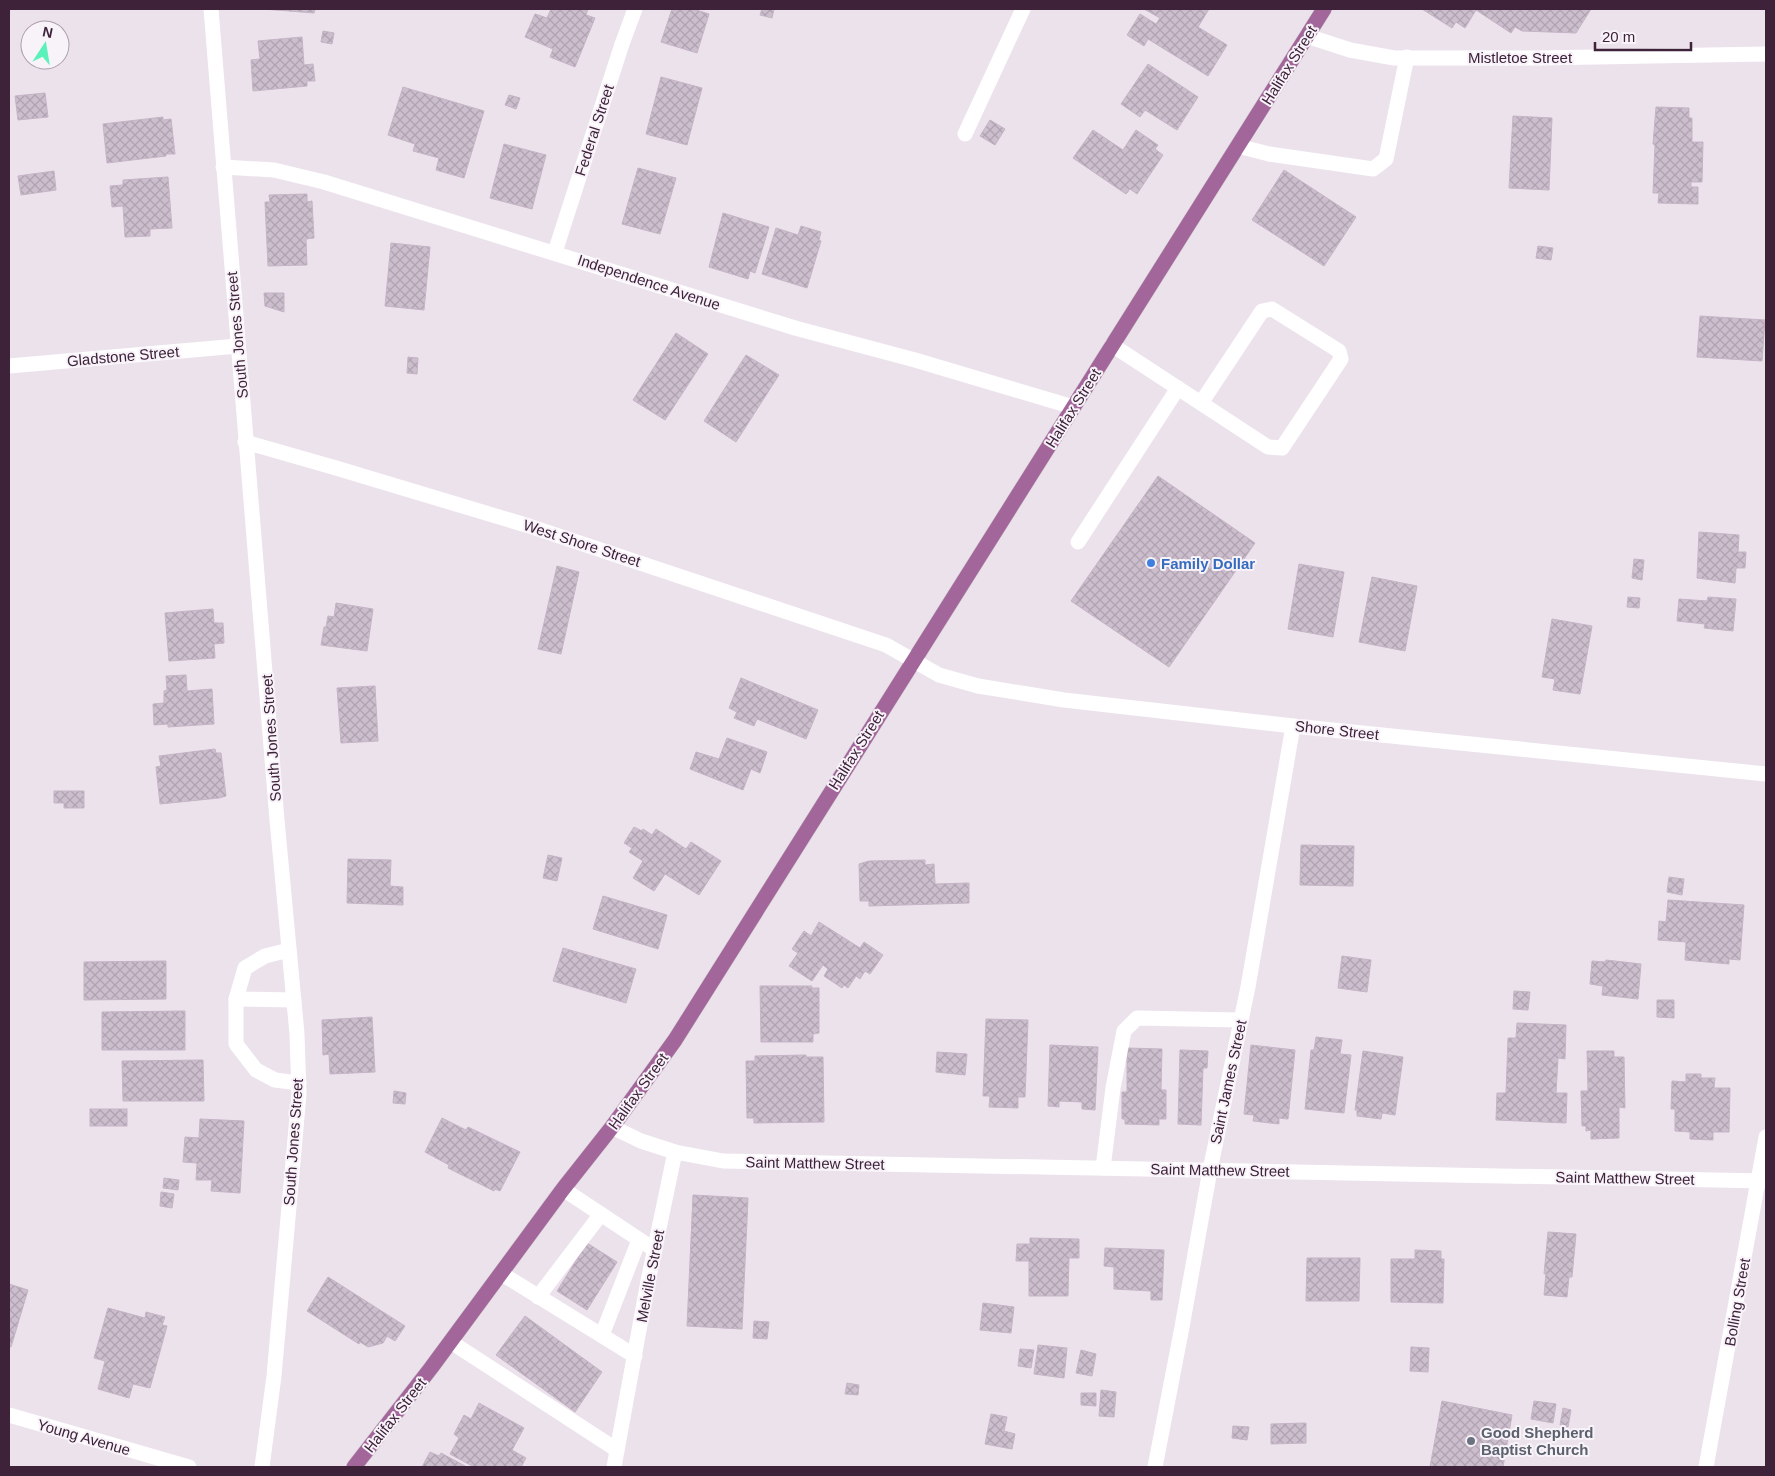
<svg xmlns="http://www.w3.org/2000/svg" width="1775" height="1476" viewBox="0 0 1775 1476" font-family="Helvetica,sans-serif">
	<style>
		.building { fill: url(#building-cross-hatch); stroke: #c5b4c6 }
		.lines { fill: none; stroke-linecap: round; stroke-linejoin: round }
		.major-casing { stroke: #c9c1c8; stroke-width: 16 }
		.minor { stroke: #fff; stroke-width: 15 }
		.major { stroke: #a2669a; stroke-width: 15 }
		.shop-dot { fill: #3f7fe0; stroke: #f8f2f9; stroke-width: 2 }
		.worship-dot { fill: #6b7280; stroke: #f8f2f9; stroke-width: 2 }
		.labels { text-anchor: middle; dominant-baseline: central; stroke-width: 4; stroke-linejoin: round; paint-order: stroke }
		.street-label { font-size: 15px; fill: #3d223a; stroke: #f8f2f9 }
		.shop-label { font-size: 15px; font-weight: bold; fill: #366cbe; stroke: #f8f2f9; text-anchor: start }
		.worship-label { font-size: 15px; font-weight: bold; fill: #5b616d; stroke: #f8f2f9; text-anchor: start }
	</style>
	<defs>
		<pattern id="building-cross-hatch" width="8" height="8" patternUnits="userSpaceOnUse" patternTransform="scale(1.25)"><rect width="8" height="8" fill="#ccbecd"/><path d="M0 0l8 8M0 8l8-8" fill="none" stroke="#b0a3b1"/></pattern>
	</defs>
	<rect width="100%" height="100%" fill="#ece2ec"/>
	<g class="building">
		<polygon points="263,9 315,9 314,13"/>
		<polygon points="551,9 588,9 586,15 595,18 575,67 550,57 553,49 525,37 535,14 547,18"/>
		<polygon points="672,9 693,9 709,14 697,53 661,42"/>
		<polygon points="762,9 774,9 772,18 760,15"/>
		<polygon points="1144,9 1209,9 1198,27 1227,45 1208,76 1148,39 1144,46 1127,35 1140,14 1156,24 1160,18"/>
		<polygon points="1422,9 1591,9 1576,33 1522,31 1515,27 1511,33 1476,10 1465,28 1456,22 1452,28"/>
		<polygon points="323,31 334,33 332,44 321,42"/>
		<polygon points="302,37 304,65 313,64 315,81 307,81 307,86 253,91 251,60 260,59 258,41"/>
		<polygon points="1148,64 1198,97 1177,130 1145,110 1140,117 1121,104"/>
		<polygon points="661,77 702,88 687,145 646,134"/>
		<polygon points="403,87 484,111 464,178 436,170 439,158 413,151 415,144 388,135"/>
		<polygon points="45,93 48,117 18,120 15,96"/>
		<polygon points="509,95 520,98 516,109 505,105"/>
		<polygon points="1656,107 1689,108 1689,118 1692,118 1692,142 1703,142 1702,182 1691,182 1691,187 1698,187 1698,204 1658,203 1659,193 1653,193 1655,145 1653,144"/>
		<polygon points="1513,116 1552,118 1549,190 1509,188"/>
		<polygon points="163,117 163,120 171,119 175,154 166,154 166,156 107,163 103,124"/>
		<polygon points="990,120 1005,129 995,145 980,136"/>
		<polygon points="1093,130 1123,150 1136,130 1158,145 1155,149 1163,155 1137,194 1130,189 1126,194 1073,158"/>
		<polygon points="504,144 546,155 532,209 490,198"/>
		<polygon points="638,168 676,178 660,234 622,224"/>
		<polygon points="1284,170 1356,217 1324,266 1252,220"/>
		<polygon points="54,171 56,190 21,195 18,176"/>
		<polygon points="168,177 172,228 150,229 150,236 125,237 123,206 112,207 110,186 123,185 123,180"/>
		<polygon points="307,194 307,202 312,201 314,238 306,239 307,265 268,266 265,202 270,202 269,195"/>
		<polygon points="723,213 769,227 755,273 750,271 748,279 709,267"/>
		<polygon points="801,226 821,232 819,240 821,241 807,288 762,274 776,228 798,235"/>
		<polygon points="391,243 430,247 424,310 385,306"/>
		<polygon points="1538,246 1553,248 1551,260 1536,258"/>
		<polygon points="264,293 284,293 284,312 265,306"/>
		<polygon points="1700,316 1765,320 1762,361 1697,357"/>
		<polygon points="676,333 708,354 665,420 633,400"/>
		<polygon points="746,355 779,375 736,442 704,421"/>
		<polygon points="408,357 418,358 417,374 407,373"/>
		<polygon points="1158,476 1255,543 1169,667 1071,601"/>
		<polygon points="1699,532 1739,535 1738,552 1746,552 1745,568 1736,568 1735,583 1697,578"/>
		<polygon points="1634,559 1644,560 1642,580 1632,578"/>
		<polygon points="1299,564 1344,572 1333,637 1288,629"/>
		<polygon points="557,566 579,572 561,654 538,649"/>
		<polygon points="1372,577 1417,586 1405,651 1359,642"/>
		<polygon points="1628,597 1640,598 1639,608 1627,607"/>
		<polygon points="1708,597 1736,599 1733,631 1704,628 1705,624 1677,621 1679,599 1707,601"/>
		<polygon points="336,603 373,609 367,651 321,645 324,627 326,627 328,616 334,617"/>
		<polygon points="213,609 214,623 223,623 224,643 214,644 215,658 169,661 165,613"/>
		<polygon points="1552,619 1592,626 1580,694 1553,690 1555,679 1542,677"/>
		<polygon points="186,675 187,691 212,689 214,724 168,727 168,724 154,725 153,704 164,703 164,691 167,690 166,676"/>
		<polygon points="741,678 818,710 806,739 757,719 754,726 734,718 737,712 729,708"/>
		<polygon points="375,686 378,741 341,743 337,688"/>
		<polygon points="727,738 767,752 760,773 751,769 743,790 690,769 696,752 719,759"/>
		<polygon points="215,749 216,753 221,753 226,796 219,798 160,804 156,767 161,766 159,756"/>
		<polygon points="54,791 84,791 84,808 64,808 64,803 54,803"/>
		<polygon points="634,827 642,831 643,829 652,835 656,829 686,849 691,842 721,861 699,895 665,874 654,891 633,878 643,861 629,852 632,848 624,843"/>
		<polygon points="1301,845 1354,846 1353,886 1300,885"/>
		<polygon points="548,855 562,858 557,881 543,878"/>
		<polygon points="348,859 391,860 390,886 403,887 403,905 347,903"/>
		<polygon points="925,860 925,865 934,864 935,884 969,883 969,903 869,906 869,901 860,901 859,864 869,861"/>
		<polygon points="1669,877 1684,879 1682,895 1667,892"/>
		<polygon points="603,896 667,915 658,949 593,929"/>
		<polygon points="1668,900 1744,905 1740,960 1729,959 1729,964 1685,960 1686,942 1658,940 1659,921 1666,922"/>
		<polygon points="819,922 860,948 864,942 883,955 870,974 865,971 860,979 856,976 848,988 844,985 842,988 824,976 828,969 823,965 812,981 789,966 798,953 792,949 804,931 811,936"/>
		<polygon points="563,948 636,969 626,1003 553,981"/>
		<polygon points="1342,956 1371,960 1367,992 1338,988"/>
		<polygon points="1606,960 1641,964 1638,999 1602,995 1603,986 1590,984 1592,961 1605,962"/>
		<polygon points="166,961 166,999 84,1000 84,962"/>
		<polygon points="760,986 812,986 811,988 819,988 819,1033 813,1034 813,1042 761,1042"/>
		<polygon points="1514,991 1530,992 1528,1010 1513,1009"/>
		<polygon points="1657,1000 1674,1000 1674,1018 1657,1017"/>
		<polygon points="185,1011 185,1050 102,1050 102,1012"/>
		<polygon points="372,1017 375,1072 330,1074 329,1054 323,1055 322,1020"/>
		<polygon points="986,1019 1028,1020 1025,1097 1018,1097 1018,1108 989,1107 990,1096 983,1096"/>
		<polygon points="1517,1023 1566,1025 1565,1059 1558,1058 1556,1093 1567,1093 1566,1123 1496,1120 1497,1093 1506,1093 1508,1038 1516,1038"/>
		<polygon points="1316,1037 1342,1040 1340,1054 1351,1055 1344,1113 1305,1109 1311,1050 1314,1050"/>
		<polygon points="1050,1045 1098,1047 1095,1110 1082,1109 1082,1102 1059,1101 1059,1107 1048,1106"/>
		<polygon points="1251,1045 1295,1050 1288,1119 1279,1118 1279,1124 1253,1121 1254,1115 1244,1114"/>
		<polygon points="1127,1048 1162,1049 1161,1090 1166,1090 1166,1119 1159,1119 1159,1125 1125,1124 1125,1119 1122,1119 1122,1092 1127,1092"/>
		<polygon points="1180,1050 1208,1051 1207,1068 1203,1068 1201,1125 1178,1124"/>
		<polygon points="1363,1051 1403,1057 1395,1115 1382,1113 1381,1119 1357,1116 1357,1110 1355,1110"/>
		<polygon points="1587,1051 1614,1051 1614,1057 1624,1057 1625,1108 1619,1107 1619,1138 1591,1139 1591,1130 1586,1131 1586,1126 1582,1126 1581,1091 1588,1091"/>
		<polygon points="937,1052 967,1054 965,1075 936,1072"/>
		<polygon points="806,1055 806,1057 823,1057 824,1122 754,1123 754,1118 747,1118 746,1061 755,1061 755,1056"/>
		<polygon points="203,1060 204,1101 123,1101 122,1061"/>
		<polygon points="1686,1074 1701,1074 1701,1078 1715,1078 1714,1088 1730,1088 1729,1132 1713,1132 1713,1140 1690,1139 1690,1132 1675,1131 1675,1109 1671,1109 1672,1081 1686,1082"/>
		<polygon points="394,1091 406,1093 405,1104 393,1103"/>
		<rect x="90" y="1109" width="37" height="17"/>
		<polygon points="442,1118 466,1130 468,1127 520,1152 500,1191 495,1189 494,1191 448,1168 449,1165 425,1152"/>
		<polygon points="200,1119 244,1121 240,1193 211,1191 212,1180 196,1180 197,1163 183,1162 185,1137 199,1138"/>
		<polygon points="164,1178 179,1180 178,1190 163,1188"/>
		<polygon points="161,1192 174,1194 172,1208 160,1206"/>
		<polygon points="693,1195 748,1198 742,1329 687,1326"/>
		<polygon points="1548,1232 1576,1234 1572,1277 1569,1277 1567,1297 1544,1295 1546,1273 1544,1274"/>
		<polygon points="1030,1238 1079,1239 1079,1258 1069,1258 1068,1296 1029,1296 1029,1261 1016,1261 1017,1244 1030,1244"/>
		<polygon points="587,1243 617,1262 587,1310 557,1291"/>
		<polygon points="1105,1248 1164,1250 1162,1300 1151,1300 1151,1291 1114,1289 1114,1267 1104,1266"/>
		<polygon points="1415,1250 1441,1251 1441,1259 1444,1259 1443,1303 1391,1302 1391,1259 1415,1259"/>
		<polygon points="1307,1258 1360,1258 1359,1301 1306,1301"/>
		<polygon points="328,1277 405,1326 395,1341 387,1336 383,1343 368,1347 360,1342 359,1344 307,1311"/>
		<polygon points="9,1284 28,1290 11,1347 9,1346"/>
		<polygon points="983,1303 1014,1307 1011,1333 980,1330"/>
		<polygon points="108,1308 145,1318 146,1312 165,1317 162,1325 167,1326 150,1388 133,1384 129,1398 98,1389 105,1361 94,1358"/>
		<polygon points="525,1316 602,1372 575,1412 496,1355"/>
		<polygon points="754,1321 769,1322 767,1339 753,1338"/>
		<polygon points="1038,1345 1067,1348 1064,1378 1034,1374"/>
		<polygon points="1411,1347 1429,1348 1428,1372 1410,1371"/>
		<polygon points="1020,1349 1034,1350 1031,1368 1018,1366"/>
		<polygon points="1081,1350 1096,1354 1092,1376 1076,1373"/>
		<polygon points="847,1383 859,1385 858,1395 845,1394"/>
		<polygon points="1101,1390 1116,1392 1114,1417 1099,1416"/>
		<polygon points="1081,1393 1096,1393 1096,1406 1081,1405"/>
		<polygon points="1442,1401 1512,1415 1503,1467 1430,1467"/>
		<polygon points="1534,1401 1556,1404 1553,1423 1531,1419"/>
		<polygon points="479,1403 524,1428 512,1450 526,1458 521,1467 474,1467 450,1454 459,1438 454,1434 464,1415 471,1419"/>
		<polygon points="1563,1408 1571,1410 1568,1427 1560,1425"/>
		<polygon points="991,1414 1007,1417 1004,1431 1015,1434 1012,1449 985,1444"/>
		<polygon points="1306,1423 1306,1443 1271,1444 1271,1424"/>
		<polygon points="1233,1426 1249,1427 1247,1440 1232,1438"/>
		<polygon points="430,1452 439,1456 441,1453 465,1466 422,1467"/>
	</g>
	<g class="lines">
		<g class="major-casing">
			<polyline id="major" points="354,1467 431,1368 563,1189 612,1127 675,1040 1324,9"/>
		</g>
		<g class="minor">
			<polyline points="211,9 277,820 297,1034 299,1094 274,1376 262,1467"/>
			<polyline points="1307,36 1350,50 1394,58 1539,58 1766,54"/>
			<polyline points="965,134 1023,9"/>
			<polyline points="1238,146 1269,154 1373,169 1386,159 1407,57"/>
			<polyline points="223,167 274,170 324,182 795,328 915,360 1073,407"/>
			<polyline points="555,252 622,44 635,9"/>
			<polyline points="1112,345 1268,447 1282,448 1341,359 1339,351 1272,309 1262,311 1201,403"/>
			<polyline points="9,366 238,346"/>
			<polyline points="245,442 336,468 529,526 886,645 939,675 978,686 1064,700 1293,726 1766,774"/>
			<polyline points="1078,542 1178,388"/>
			<polyline points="289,950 265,956 245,968 236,999 236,1044 256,1070 275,1080 299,1083"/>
			<polyline points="236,999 294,1000"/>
			<polyline points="612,1127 641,1141 675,1152 723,1161 1766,1181"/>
			<polyline points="1103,1168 1113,1088 1124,1031 1137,1018 1240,1020"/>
			<polyline points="563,1189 655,1250"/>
			<polyline points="502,1274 635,1356"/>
			<polyline points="538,1297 601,1214"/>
			<polyline points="602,1335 639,1240"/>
			<polyline points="451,1342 617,1450"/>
			<polyline points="9,1415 189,1467"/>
			<polyline points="614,1467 648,1281 675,1152"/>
			<polyline points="1155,1467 1182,1327 1210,1170 1248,987 1293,726"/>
			<polyline points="1706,1467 1766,1137"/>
		</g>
		<use href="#major" class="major"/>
	</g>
	<circle class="shop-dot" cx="1151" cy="563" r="5"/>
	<circle class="worship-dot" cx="1471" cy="1441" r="5"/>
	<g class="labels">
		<g class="street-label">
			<text x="1520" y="57">Mistletoe Street</text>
			<text transform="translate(1289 65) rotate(-58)">Halifax Street</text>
			<text transform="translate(594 130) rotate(-72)">Federal Street</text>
			<text transform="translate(649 282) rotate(18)">Independence Avenue</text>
			<text transform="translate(237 335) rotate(-95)">South Jones Street</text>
			<text transform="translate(123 356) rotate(-5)">Gladstone Street</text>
			<text transform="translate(1073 408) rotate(-58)">Halifax Street</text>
			<text transform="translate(582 543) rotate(18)">West Shore Street</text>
			<text transform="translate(1337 730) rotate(6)">Shore Street</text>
			<text transform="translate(271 738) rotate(-94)">South Jones Street</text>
			<text transform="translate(856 750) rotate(-58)">Halifax Street</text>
			<text transform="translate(1228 1082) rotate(-78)">Saint James Street</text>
			<text transform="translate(638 1091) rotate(-54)">Halifax Street</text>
			<text transform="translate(293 1142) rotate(-86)">South Jones Street</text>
			<text transform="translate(815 1163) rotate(1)">Saint Matthew Street</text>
			<text transform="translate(1220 1170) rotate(1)">Saint Matthew Street</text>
			<text transform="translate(1625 1178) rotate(1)">Saint Matthew Street</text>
			<text transform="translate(650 1276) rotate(-79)">Melville Street</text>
			<text transform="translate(1737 1302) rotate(-80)">Bolling Street</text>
			<text transform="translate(395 1415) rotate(-52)">Halifax Street</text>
			<text transform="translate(84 1437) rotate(16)">Young Avenue</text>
		</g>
		<g class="shop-label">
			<text x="1161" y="563">Family Dollar</text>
		</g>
		<g class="worship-label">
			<text x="1481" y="1432">Good Shepherd<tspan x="1481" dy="17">Baptist Church</tspan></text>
		</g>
	</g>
	<rect width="1775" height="1476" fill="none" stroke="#3d223a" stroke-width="20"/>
	<g transform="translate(45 45) rotate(12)"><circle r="24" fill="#f8f2f9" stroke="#ad9fad"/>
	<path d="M0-4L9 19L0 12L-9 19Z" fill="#5af2ba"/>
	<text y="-8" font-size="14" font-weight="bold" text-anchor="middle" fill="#3d223a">N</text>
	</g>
	<path d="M1595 42v8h96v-8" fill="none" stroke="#3d223a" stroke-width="2.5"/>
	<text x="1602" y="42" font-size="15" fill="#3d223a" stroke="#f8f2f9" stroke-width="4" paint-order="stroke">20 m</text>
</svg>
